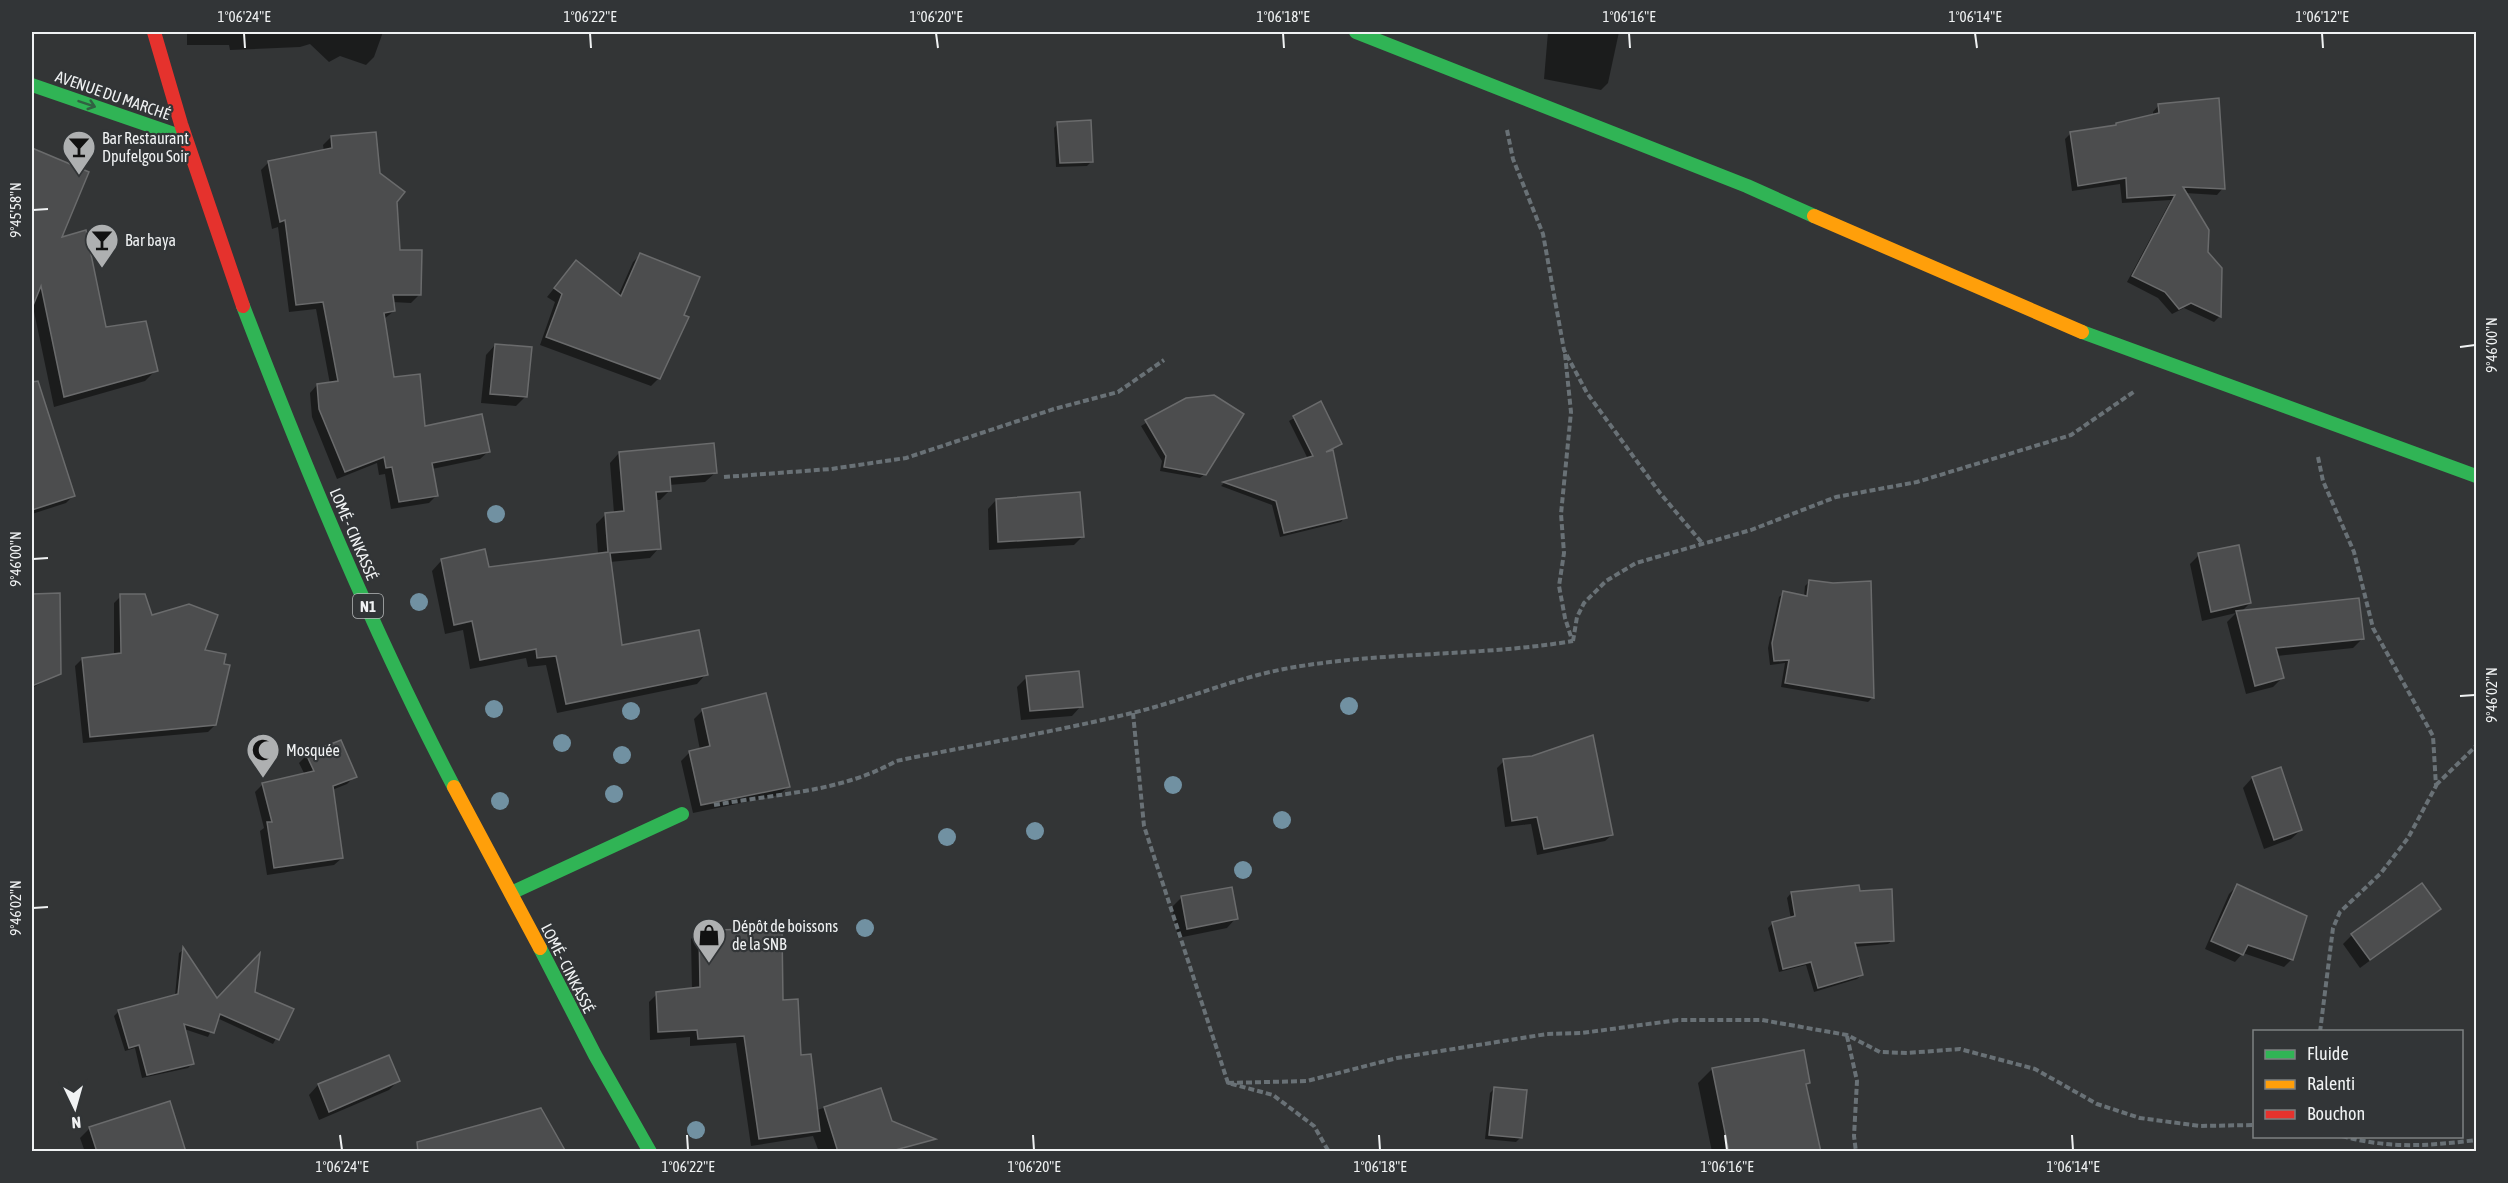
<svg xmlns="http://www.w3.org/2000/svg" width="2508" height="1183" viewBox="0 0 2508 1183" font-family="'Asap Condensed',sans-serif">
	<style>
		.shadow { fill: #0007 }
		.building { fill: #4c4d4e; stroke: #6a6b6c; stroke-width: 1.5 }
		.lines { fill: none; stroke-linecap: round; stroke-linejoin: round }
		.path { stroke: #697176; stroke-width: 4; stroke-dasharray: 6 3; stroke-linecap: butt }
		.fast { stroke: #30b455; stroke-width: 14 }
		.slow { stroke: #ff9f0a; stroke-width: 14 }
		.jam { stroke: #e5322d; stroke-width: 14 }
		.tree { fill: #7191a2 }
		.oneway { stroke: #316142 }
		.ticks { fill: none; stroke: #f0f2f3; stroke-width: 2 }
		.labels { text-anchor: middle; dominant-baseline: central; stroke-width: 4.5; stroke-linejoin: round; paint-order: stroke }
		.shield { fill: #323537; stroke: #b7b9bb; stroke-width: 1.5 }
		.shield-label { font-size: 15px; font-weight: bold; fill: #f0f2f3 }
		.street-label { font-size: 16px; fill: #f0f2f3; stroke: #323537 }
		.poi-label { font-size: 16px; fill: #f0f2f3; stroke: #323537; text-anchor: start }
		.neatline { fill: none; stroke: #f0f2f3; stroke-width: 2 }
		.ticks-label { font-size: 15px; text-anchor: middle; fill: #f0f2f3 }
	</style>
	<rect width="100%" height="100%" fill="#333536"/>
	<g class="shadow">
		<polygon points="187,32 383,32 374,57 366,65 340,56 329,62 310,44 300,47 230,50 229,45 187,45"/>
		<polygon points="1548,32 1619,32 1608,83 1601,90 1544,79"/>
		<polygon points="2159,105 2223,188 2217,195 2185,193 2206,252 2220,316 2214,322 2184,308 2172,314 2158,298 2127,282 2171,200 2122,203 2120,184 2072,191 2065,139 2071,133 2113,127 2117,124 2153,116 2153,112"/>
		<polygon points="1058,124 1092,161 1087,166 1056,167 1054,128"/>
		<polygon points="331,137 379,173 396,202 399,251 419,295 411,303 392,302 394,311 384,319 393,378 423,428 488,452 480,459 432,469 437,495 429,503 391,509 385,474 379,475 377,463 337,479 312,417 310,393 317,385 330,384 316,309 289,312 278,227 272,229 261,170 269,162 324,151 323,145"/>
		<polygon points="32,149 88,173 59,239 105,329 156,370 145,381 54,407 32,302"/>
		<polygon points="640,255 659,378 651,386 540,345 555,302 547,297 569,270 618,296 633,262"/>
		<polygon points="495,345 525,397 516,406 481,403 486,355"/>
		<polygon points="1186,399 1205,474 1200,478 1160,471 1162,461 1141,426"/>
		<polygon points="1320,403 1340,443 1332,450 1345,517 1341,522 1280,537 1272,505 1221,486 1224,483 1308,459 1289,421"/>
		<polygon points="48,416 73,496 66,503 32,514 32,422"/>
		<polygon points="619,453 715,473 705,482 669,485 670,490 660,500 655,500 659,548 650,558 610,562 621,647 706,674 697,684 557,713 546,665 528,667 526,658 470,669 463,630 445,634 432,571 441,561 488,568 598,554 596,524 606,514 614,513 610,463"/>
		<polygon points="996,500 1083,536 1074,545 989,550 988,509"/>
		<polygon points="2199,555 2250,603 2241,612 2363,638 2353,648 2277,656 2282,678 2273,687 2246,694 2227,622 2236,613 2202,621 2190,564"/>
		<polygon points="1810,581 1873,697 1868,702 1781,687 1785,663 1770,665 1768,648 1779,597 1784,593 1804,597 1805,586"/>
		<polygon points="32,595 59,595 59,673 32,688"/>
		<polygon points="121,596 203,651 215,725 208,732 83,743 75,666 82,659 114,655 114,603"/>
		<polygon points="1027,677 1081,706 1072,716 1021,720 1017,687"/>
		<polygon points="703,710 788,787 779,795 693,813 681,761 690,752 700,750 694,719"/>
		<polygon points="307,755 355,776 347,784 332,790 342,858 334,865 267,875 260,831 264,828 255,792 263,784 305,775 299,763"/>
		<polygon points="1504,761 1612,835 1605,841 1537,855 1531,824 1505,827 1497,768"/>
		<polygon points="2280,769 2301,830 2291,839 2264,849 2243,788 2252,778"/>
		<polygon points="2237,886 2305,917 2291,960 2284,967 2243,953 2235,962 2205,949 2229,894"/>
		<polygon points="1791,893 1858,893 1893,940 1888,944 1854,947 1862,975 1857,979 1814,992 1806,965 1779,972 1768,928 1773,923 1791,919 1787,898"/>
		<polygon points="1181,898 1236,918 1227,928 1178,938 1172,907"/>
		<polygon points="2439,909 2360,968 2343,944 2352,935"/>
		<polygon points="699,931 782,1001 817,1110 880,1090 891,1122 917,1133 901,1152 819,1152 813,1136 751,1146 736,1043 690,1046 690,1037 650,1040 649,1002 657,994 692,990 691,939"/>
		<polygon points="183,950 217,1000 254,993 292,1010 273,1044 217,1018 208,1037 184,1029 193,1063 188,1068 142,1078 135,1048 125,1051 114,1016 119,1011 175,996 179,953"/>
		<polygon points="388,1057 398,1081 389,1090 319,1120 309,1095 318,1085"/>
		<polygon points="1712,1069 1809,1083 1805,1086 1820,1151 1712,1152 1698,1083"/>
		<polygon points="1495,1088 1520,1138 1516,1142 1485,1139 1490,1093"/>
		<polygon points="90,1128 184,1152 85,1152 80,1138"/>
	</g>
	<g class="building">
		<polygon points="2219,98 2225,189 2183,187 2209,230 2208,252 2222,268 2221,317 2191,303 2179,309 2165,292 2132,276 2175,195 2127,198 2126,178 2078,186 2070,132 2116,125 2116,123 2159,113 2158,104"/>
		<polygon points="1091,120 1093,162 1060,163 1057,122"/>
		<polygon points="376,132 380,173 405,192 397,202 400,250 422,250 421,295 393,295 395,311 384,313 394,377 420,374 425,426 482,414 490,452 432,463 438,496 399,502 392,467 386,468 384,457 345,472 319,409 317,384 338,381 323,302 296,305 285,220 280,222 268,161 332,148 331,136"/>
		<polygon points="32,148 89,172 62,237 86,230 106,327 146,321 158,371 64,397 41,286 32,308"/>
		<polygon points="640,253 700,277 684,315 689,317 660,379 546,337 562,294 554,288 576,260 621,296"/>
		<polygon points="495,344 532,347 527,397 490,394"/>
		<polygon points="38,381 75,496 32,510 32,382"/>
		<polygon points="1214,395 1244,414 1206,475 1164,467 1166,456 1145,420 1186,398"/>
		<polygon points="1321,401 1342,444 1326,452 1333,450 1347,518 1284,533 1276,501 1223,482 1313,456 1293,416"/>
		<polygon points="714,443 717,473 670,477 671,491 656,492 661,549 610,553 622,645 699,630 708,675 566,704 556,656 537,658 536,649 480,660 472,621 454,625 441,559 485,549 489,567 608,552 605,513 624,511 619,452"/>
		<polygon points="1080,492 1084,537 998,542 996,499"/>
		<polygon points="2239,545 2251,603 2211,612 2198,553"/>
		<polygon points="1809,580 1833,583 1871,581 1874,698 1785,683 1789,660 1774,661 1772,643 1783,591 1807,596"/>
		<polygon points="60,593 61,674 32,686 32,594"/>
		<polygon points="120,594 145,594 152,615 189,604 218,615 205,650 226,654 224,664 230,665 216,725 90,737 82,658 121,653"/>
		<polygon points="2359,598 2364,639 2276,648 2284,678 2255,686 2236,611"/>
		<polygon points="1079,671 1083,707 1030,711 1026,676"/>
		<polygon points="766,693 790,787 701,805 689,751 710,746 702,709"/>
		<polygon points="1593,735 1613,835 1544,849 1537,817 1512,821 1503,759 1532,756"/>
		<polygon points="341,740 357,777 333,786 343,858 274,868 267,822 272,822 262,783 314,771 306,754"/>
		<polygon points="2281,767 2302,830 2274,840 2252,777"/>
		<polygon points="2422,883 2441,909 2370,960 2351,934"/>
		<polygon points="2237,884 2307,916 2293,960 2248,945 2243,955 2211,941"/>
		<polygon points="1859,885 1860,891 1892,889 1894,941 1855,943 1863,975 1818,988 1811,962 1783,969 1772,922 1795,916 1791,892"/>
		<polygon points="1232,887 1238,919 1187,929 1181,896"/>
		<polygon points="782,929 783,1000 798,999 801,1055 811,1054 820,1131 759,1139 744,1036 698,1039 697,1030 658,1032 656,992 700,987 699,930"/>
		<polygon points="183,947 217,998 260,953 255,992 294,1009 279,1040 220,1014 214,1033 184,1024 194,1064 147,1075 139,1045 129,1048 118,1010 178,994"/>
		<polygon points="1804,1050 1810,1083 1806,1084 1821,1152 1729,1152 1712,1068"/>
		<polygon points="389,1055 400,1081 329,1112 318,1084"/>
		<polygon points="1494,1087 1527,1090 1522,1138 1489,1135"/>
		<polygon points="881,1088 892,1121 936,1139 888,1152 838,1152 824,1107"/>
		<polygon points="170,1101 186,1152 97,1152 89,1127"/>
		<polygon points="541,1108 566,1152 418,1152 417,1142"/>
	</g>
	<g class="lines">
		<g class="path">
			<polyline points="1507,130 1513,159 1543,234 1564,350 1587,393 1660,493 1702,543"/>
			<polyline points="1565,354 1571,412 1561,514 1564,553 1559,586 1565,618 1572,640"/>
			<polyline points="2318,457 2323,481 2354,552 2373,628 2433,736 2436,786 2408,838 2381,873 2340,912 2333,928 2320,1032"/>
			<polyline points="724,477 831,469 906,458 1054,409 1118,392 1164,360"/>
			<polyline points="1573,641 1577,617 1584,603 1606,581 1636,563 1751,530 1836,497 1917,482 2071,435 2135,391"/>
			<polyline points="1133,713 1144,826 1228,1083 1273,1095 1314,1126 1329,1152"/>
			<polyline points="2436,785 2476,746"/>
			<path d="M714,805C775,794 842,792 896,761C974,745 1054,732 1132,713C1183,701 1232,679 1284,669C1380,651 1477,657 1573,641"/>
			<polyline points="1847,1036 1857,1081 1854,1136 1856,1152"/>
			<polyline points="1228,1083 1307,1081 1397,1058 1547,1034 1582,1033 1678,1020 1762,1020 1847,1035 1880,1052 1907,1053 1960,1049 2035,1069 2097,1104 2140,1118 2200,1126 2254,1125"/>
			<path d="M2342,1136C2389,1149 2428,1146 2476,1140"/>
		</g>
		<g class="fast">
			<polyline points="1356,32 1747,186 1814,216"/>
			<polyline points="32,85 183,137"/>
			<path d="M243,306C306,470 373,632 454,787"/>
			<polyline points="2082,332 2476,476"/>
			<polyline points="511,893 682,814"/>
			<polyline points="540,948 595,1055 650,1152"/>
		</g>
		<g class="slow">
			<polyline points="1814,216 2082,332"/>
			<polyline points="454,787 540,948"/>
		</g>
		<polyline class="jam" points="154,32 181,124 243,306"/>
	</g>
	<g class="tree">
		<circle cx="496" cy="514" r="9"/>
		<circle cx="419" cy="602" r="9"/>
		<circle cx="1349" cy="706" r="9"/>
		<circle cx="494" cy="709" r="9"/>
		<circle cx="631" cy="711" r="9"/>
		<circle cx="562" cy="743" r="9"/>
		<circle cx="622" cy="755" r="9"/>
		<circle cx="1173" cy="785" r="9"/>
		<circle cx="614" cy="794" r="9"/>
		<circle cx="500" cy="801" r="9"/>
		<circle cx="1282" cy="820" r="9"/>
		<circle cx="1035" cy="831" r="9"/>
		<circle cx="947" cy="837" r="9"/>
		<circle cx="1243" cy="870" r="9"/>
		<circle cx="865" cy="928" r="9"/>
		<circle cx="696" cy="1130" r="9"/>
	</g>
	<defs><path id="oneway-shaft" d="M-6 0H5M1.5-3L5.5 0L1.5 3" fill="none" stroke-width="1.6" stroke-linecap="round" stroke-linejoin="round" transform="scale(1.5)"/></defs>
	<use class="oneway" href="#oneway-shaft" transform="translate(87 104) rotate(19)"/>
	<path class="ticks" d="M244,33L245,48M590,33L591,48M936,33L938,48M1283,33L1284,48M1629,33L1630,48M1975,33L1977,48M2322,33L2323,48M33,210L48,209M2460,347L2475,345M33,559L48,558M2460,696L2475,695M33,908L48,907M340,1135L342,1150M687,1135L688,1150M1033,1135L1034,1150M1379,1135L1380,1150M1725,1135L1727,1150M2072,1135L2073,1150"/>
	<defs>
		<g id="bar-pin" transform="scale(1.725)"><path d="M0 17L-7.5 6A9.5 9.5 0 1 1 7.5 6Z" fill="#aeb0b1" stroke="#323537"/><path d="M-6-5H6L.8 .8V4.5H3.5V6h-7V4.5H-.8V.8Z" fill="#111"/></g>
		<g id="mosque-pin" transform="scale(1.725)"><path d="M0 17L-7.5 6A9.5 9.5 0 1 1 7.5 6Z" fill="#aeb0b1" stroke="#323537"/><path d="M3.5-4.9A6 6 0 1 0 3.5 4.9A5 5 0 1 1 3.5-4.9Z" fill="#111"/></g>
		<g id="shop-pin" transform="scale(1.725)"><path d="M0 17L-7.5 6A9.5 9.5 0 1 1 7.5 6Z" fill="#aeb0b1" stroke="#323537"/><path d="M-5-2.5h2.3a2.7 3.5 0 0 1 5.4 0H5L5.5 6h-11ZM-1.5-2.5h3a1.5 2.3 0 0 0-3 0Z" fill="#111"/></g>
	</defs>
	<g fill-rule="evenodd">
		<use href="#bar-pin" x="79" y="147"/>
		<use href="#bar-pin" x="102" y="240"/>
		<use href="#mosque-pin" x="263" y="750"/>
		<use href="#shop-pin" x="709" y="935"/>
	</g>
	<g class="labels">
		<rect class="shield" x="353" y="594" width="30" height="24" rx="4.5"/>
		<g class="shield-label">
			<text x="368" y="606">N1</text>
		</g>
		<g class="street-label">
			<text transform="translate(113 95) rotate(19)">AVENUE DU MARCHÉ</text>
			<text transform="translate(354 534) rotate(67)">LOMÉ - CINKASSÉ</text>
			<text transform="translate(568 968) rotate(63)">LOMÉ - CINKASSÉ</text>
		</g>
		<g class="poi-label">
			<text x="102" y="138">Bar Restaurant<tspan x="102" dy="18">Dpufelgou Soir</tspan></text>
			<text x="125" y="240">Bar baya</text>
			<text x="286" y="750">Mosquée</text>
			<text x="732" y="926">Dépôt de boissons<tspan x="732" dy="18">de la SNB</tspan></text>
		</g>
	</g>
	<rect width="2508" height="1183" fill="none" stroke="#323537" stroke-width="66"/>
	<rect x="2253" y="1030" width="210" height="108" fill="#323537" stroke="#7e8182" stroke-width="1.5"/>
	<rect x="2265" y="1050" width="30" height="9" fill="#30b455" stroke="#7e8182" stroke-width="1.5"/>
	<text x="2307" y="1060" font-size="18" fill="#f0f2f3">Fluide</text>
	<rect x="2265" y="1080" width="30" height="9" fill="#ff9f0a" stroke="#7e8182" stroke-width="1.5"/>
	<text x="2307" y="1090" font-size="18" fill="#f0f2f3">Ralenti</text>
	<rect x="2265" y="1110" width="30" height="9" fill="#e5322d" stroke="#7e8182" stroke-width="1.5"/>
	<text x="2307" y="1120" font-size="18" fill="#f0f2f3">Bouchon</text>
	<g transform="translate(75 1108) rotate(175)" stroke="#323537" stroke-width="4.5" paint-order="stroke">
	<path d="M0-4.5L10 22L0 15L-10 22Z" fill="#f0f2f3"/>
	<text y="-9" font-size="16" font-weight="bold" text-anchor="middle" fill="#f0f2f3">N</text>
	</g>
	<rect x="33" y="33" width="2442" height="1117" class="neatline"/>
	<g class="ticks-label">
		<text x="244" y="22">1°06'24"E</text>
		<text x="590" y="22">1°06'22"E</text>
		<text x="936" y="22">1°06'20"E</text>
		<text x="1283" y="22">1°06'18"E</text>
		<text x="1629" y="22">1°06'16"E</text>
		<text x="1975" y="22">1°06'14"E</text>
		<text x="2322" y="22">1°06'12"E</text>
		<text transform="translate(16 210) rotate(-90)" y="5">9°45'58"N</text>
		<text transform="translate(2492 345) rotate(-90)" y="5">9°46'00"N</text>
		<text transform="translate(16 559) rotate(-90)" y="5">9°46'00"N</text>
		<text transform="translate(2492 695) rotate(-90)" y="5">9°46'02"N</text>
		<text transform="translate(16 908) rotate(-90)" y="5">9°46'02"N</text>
		<text x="342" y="1172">1°06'24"E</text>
		<text x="688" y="1172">1°06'22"E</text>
		<text x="1034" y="1172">1°06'20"E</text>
		<text x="1380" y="1172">1°06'18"E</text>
		<text x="1727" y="1172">1°06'16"E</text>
		<text x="2073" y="1172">1°06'14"E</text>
	</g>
</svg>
